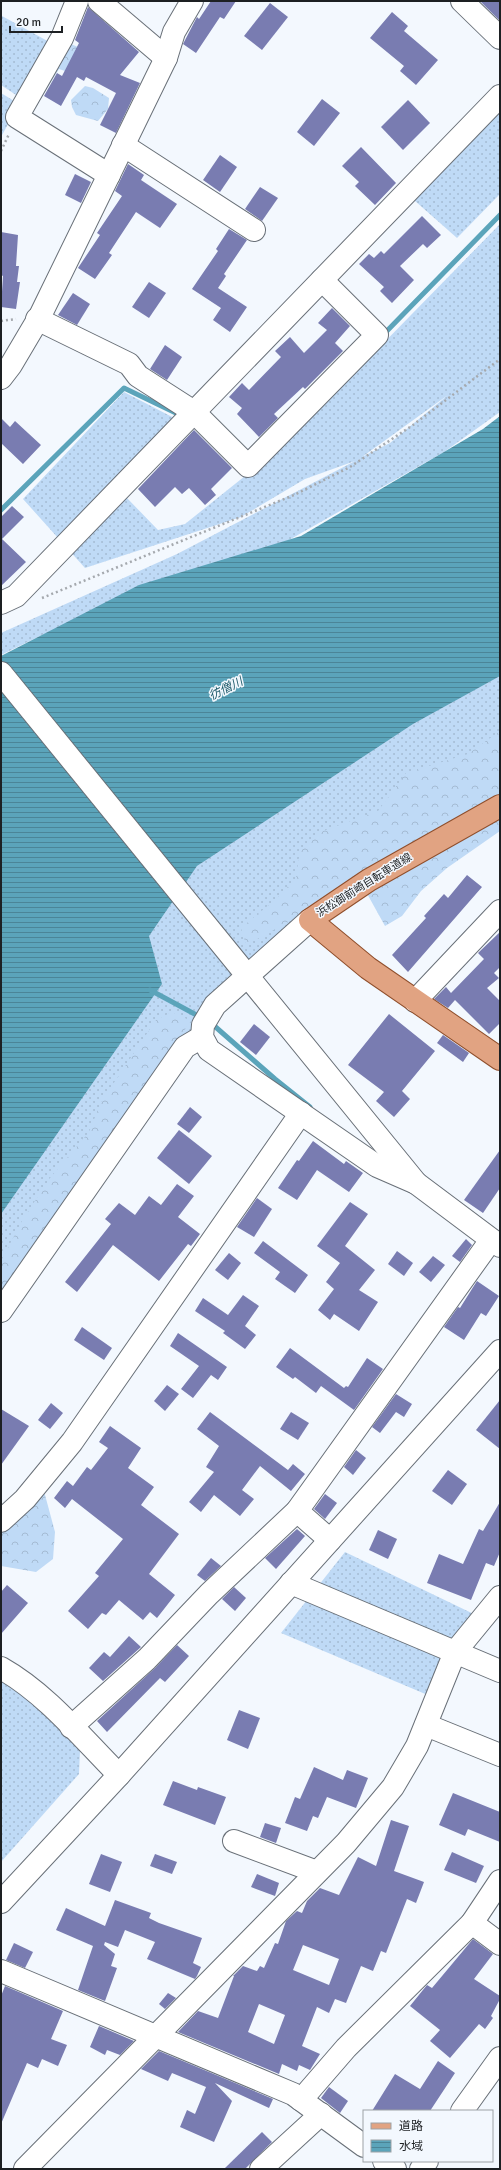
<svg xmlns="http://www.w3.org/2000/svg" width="501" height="2170" viewBox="0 0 501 2170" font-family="Signika,'Noto Sans JP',sans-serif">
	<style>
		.grass { fill: url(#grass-dots); fill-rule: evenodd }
		.forest { fill: url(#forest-crowns) }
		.water { fill: url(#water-rules) }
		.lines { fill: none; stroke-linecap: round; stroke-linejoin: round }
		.stream { stroke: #5ba4ba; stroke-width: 5 }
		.building { fill: #797cb1; fill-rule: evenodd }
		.minor-casing { stroke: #697078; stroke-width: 24 }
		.major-casing { stroke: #8f4e2b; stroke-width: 24 }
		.path { stroke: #a5a9ae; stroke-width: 2.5; stroke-dasharray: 2 3; stroke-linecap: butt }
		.minor { stroke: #fff; stroke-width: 22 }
		.major { stroke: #e1a382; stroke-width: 22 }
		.labels { text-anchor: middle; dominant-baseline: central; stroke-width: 3; stroke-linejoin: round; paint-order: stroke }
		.street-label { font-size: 11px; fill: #1d2023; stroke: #f3f8fe }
		.water-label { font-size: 12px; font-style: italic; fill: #1f5b6b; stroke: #f3f8fe }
	</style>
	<defs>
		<pattern id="grass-dots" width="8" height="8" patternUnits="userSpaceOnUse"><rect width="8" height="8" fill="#bfdaf6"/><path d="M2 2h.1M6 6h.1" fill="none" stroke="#a4bbd3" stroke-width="1.8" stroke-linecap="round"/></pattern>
		<pattern id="forest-crowns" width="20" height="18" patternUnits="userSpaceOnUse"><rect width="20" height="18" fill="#bfdaf6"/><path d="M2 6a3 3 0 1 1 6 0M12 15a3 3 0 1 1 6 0" fill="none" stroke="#a4bbd3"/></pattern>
		<pattern id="water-rules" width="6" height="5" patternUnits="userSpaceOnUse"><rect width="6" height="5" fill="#5ba4ba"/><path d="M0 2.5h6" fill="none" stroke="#4b8597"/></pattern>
	</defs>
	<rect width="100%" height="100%" fill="#f3f8fe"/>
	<g class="grass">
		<polygon points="2,16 53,44 22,99 1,85"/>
		<polygon points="1,93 19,104 1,137"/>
		<polygon points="500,96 500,194 457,238 406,193"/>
		<path d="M500,224V412L444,452L289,540L42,635L1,655V633L177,554L355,461L305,479L241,517L85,568L23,499L124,392L178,420L126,497L158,530L185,524L245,476L321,407ZM448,395L390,443L362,457Z"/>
		<polygon points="500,648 500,807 274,939 1,1311 1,1180 137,937 197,866"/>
		<polygon points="345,1552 482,1618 430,1696 281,1633"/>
		<polygon points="1,1671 46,1701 80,1751 79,1774 1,1862"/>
	</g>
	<g class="forest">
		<polygon points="66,42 78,47 65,71 59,69 29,118 56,48"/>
		<polygon points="85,86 93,88 109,98 108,109 98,121 76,115 72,107 71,100"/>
		<polygon points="500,731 500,831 447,868 421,891 402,916 385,926 365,890 461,828 246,945 241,928 277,898 296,878 300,850 323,831 378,811 406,773 468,754"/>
		<polygon points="172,1012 191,1021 1,1291 1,1261 23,1219 50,1178 89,1132 101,1102 156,1020"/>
		<polygon points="41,1480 55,1532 53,1559 36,1572 1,1566 1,1510"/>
	</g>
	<polygon class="water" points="500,416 500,676 413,724 197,866 149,936 162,984 1,1214 1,656 139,585 301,536 483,429"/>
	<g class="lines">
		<g class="stream">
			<polyline points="382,336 500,215"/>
			<polyline points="1,510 124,388 180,415"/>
			<polyline points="150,990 202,1018"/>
			<polyline points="211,1023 275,1079 310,1107"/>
		</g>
	</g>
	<g class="building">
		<polygon points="211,1 236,1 224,19 220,17 196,53 183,44 197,17 199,19"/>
		<polygon points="480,1 500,1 500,21"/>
		<polygon points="270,3 288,17 262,50 244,36"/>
		<polygon points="88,7 139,52 120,75 140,83 116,133 100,125 116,93 86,77 84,81 77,77 61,106 44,96 57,73 62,76 79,43 75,40"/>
		<polygon points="392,12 408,26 404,31 438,60 416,85 400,71 404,66 370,38"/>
		<polygon points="322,99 340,113 314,146 297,132"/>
		<polygon points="408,100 430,123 403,150 381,127"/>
		<polygon points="361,147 396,183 375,205 355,186 359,182 342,166"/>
		<polygon points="220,155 237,167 220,192 203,180"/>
		<polygon points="128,164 144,175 141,180 177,204 160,228 136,212 109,253 112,255 95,279 78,268 100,235 97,233 122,196 115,191"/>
		<polygon points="75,174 91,182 81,203 65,195"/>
		<polygon points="260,187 278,198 262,221 245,209"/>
		<polygon points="422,216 441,235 427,248 423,244 400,266 414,280 392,303 380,291 384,287 359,264 369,254 374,258 381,251 384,254"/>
		<polygon points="229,229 247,240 224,274 226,276 218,288 247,307 230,332 213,320 221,308 192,289 218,251 216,249"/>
		<polygon points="1,232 18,235 16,266 19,266 17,282 20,282 16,309 1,307 3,276 1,275"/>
		<polygon points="149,282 166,293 149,318 132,307"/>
		<polygon points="73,293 90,304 77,325 58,315"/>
		<polygon points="332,308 350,326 335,343 343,351 305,389 303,387 274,414 278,418 259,437 237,414 242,408 229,397 242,383 249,390 281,357 275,351 290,337 304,353 327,330 318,323"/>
		<polygon points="165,345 182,357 167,380 150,369"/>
		<polygon points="1,418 10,427 15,421 41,445 23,464 1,443"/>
		<polygon points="194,430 232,468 211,489 216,495 205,505 189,488 182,494 175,487 155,507 138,489"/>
		<polygon points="12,506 24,517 2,539 26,562 1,586 1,517"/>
		<polygon points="467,875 482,887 408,972 392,955 426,918 424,916 444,894 448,898"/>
		<polygon points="500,932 500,967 494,973 499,978 487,988 500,1001 500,1023 489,1034 455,1000 448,1008 434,999 446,987 451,993 484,959 478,953"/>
		<polygon points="389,1014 435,1051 402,1091 410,1099 394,1117 376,1101 384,1092 348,1065"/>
		<polygon points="254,1024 270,1037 256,1055 240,1042"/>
		<polygon points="443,1035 469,1053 463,1062 437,1043"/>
		<polygon points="190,1107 202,1117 189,1133 177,1124"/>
		<polygon points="179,1130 212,1156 189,1184 157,1158"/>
		<polygon points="313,1141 344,1164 346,1161 363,1173 349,1192 317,1170 297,1200 278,1188 297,1160 299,1161"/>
		<polygon points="500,1150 500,1188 483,1213 464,1200"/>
		<polygon points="177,1184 194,1196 178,1217 200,1234 191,1246 188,1244 159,1281 113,1245 77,1292 65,1282 111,1224 105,1219 119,1203 135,1215 149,1196 161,1205"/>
		<polygon points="257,1198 272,1209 254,1237 237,1227"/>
		<polygon points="350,1202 368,1214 345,1246 375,1270 359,1290 378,1302 359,1331 334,1314 330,1320 318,1310 334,1289 326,1282 340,1263 317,1246"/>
		<polygon points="466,1239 472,1245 460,1262 452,1256"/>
		<polygon points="263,1241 308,1275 295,1293 275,1279 280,1272 254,1253"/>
		<polygon points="397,1251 413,1263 404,1276 388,1264"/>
		<polygon points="229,1253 241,1263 228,1280 215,1270"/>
		<polygon points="433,1256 445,1265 431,1282 419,1272"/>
		<polygon points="477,1281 499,1296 486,1316 481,1313 464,1340 444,1327 458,1307 460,1308"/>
		<polygon points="243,1295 259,1306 245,1326 256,1335 245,1349 223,1333 225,1331 195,1311 203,1298 228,1315"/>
		<polygon points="82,1327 112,1348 104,1360 74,1340"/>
		<polygon points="178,1333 227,1367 218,1380 211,1375 193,1398 181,1389 199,1366 170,1346"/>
		<polygon points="290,1348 344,1388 346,1386 348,1387 367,1358 383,1369 354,1410 321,1386 316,1393 295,1377 293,1379 276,1367"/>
		<polygon points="167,1385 179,1394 165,1411 154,1401"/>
		<polygon points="396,1394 412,1404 404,1417 396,1412 380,1433 372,1427"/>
		<polygon points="500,1400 500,1449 476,1430"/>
		<polygon points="51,1403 63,1413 50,1429 38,1420"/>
		<polygon points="1,1409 29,1426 1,1465"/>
		<polygon points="210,1412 288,1470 293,1464 305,1474 291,1491 260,1466 242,1490 254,1499 240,1516 214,1495 201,1512 189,1502 214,1472 206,1467 219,1446 197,1429"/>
		<polygon points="291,1412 309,1423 298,1440 280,1429"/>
		<polygon points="110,1426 141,1448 128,1468 154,1487 141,1505 179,1534 149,1574 175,1595 157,1618 150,1612 143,1620 119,1600 106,1615 102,1613 88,1629 68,1611 99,1576 95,1573 123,1539 72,1499 65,1508 54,1498 67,1481 73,1486 87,1467 91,1470 108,1448 99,1442"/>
		<polygon points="356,1450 366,1458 353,1475 344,1467"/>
		<polygon points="448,1470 467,1484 452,1505 432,1491"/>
		<polygon points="325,1494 337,1503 325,1519 314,1509"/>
		<polygon points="500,1502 500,1552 494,1566 486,1563 471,1600 427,1583 439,1554 463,1564 479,1529 483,1531"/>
		<polygon points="297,1529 305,1536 276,1569 265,1558"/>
		<polygon points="378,1530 397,1539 388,1559 369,1550"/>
		<polygon points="211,1558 221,1566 205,1581 197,1575"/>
		<polygon points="7,1585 28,1603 1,1634 1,1592"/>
		<polygon points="234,1587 246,1598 235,1611 222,1599"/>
		<polygon points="129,1636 141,1647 103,1681 89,1668 104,1652 110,1657"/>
		<polygon points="177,1645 189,1656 165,1682 160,1678 107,1732 97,1721 155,1668"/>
		<polygon points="239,1710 260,1718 248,1749 227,1740"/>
		<polygon points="314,1767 343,1780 347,1770 368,1778 356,1808 327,1797 318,1818 313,1816 307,1831 285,1823 295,1797 300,1799"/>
		<polygon points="173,1781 197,1790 198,1787 226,1797 215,1825 163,1805"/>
		<polygon points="453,1793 500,1812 500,1842 468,1829 465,1836 439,1825"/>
		<path d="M391,1820L409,1826L394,1871L424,1882L416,1903L407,1899L386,1953L381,1951L373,1971L361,1966L346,2003L335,1999L329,2013L317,2007L302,2046L320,2054L310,2070L299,2065L297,2071L282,2064L279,2074L178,2032L198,2011L218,2018L234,1976H233L243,1966L257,1971L260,1966L264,1968L275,1943L278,1944L286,1921L297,1911L302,1913L307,1901L320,1888L339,1895L358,1857L376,1866ZM303,1945L339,1959L329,1985L293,1970ZM259,2004L285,2015L274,2044L248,2032Z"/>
		<polygon points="265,1823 281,1828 276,1843 260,1837"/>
		<polygon points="452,1852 484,1866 476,1883 444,1870"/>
		<polygon points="101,1854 122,1862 110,1892 89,1884"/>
		<polygon points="155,1854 177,1862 172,1874 150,1866"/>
		<polygon points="257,1874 279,1883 275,1896 251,1887"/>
		<polygon points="115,1900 151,1913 149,1918 159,1923 202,1938 193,1963 201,1967 197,1976 195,1979 147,1959 155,1942 125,1930 118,1947 105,1942 104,1945 115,1954 111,1966 117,1968 105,2001 78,1990 93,1946 56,1930 66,1908 105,1926"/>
		<polygon points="473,1939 493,1954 474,1979 500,1996 500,1999 491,2016 493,2018 485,2029 479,2024 450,2058 430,2041 440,2030 410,2006 427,1985 432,1988"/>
		<polygon points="14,1943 33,1952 25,1968 6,1960"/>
		<polygon points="5,1986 63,2011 51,2039 67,2045 58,2066 42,2059 38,2068 27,2063 1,2124 1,1996"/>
		<polygon points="168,1993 176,1998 165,2009 159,2004"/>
		<polygon points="99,2026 134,2041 120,2055 107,2050 105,2055 90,2047"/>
		<polygon points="159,2051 273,2099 269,2108 215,2083 232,2101 214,2142 180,2127 187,2110 195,2114 206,2087 172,2073 168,2081 141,2069"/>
		<polygon points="438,2061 455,2073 430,2111 372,2111 395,2074 420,2089"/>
		<polygon points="329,2087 348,2101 340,2113 321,2098"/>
		<polygon points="262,2132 272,2142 245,2169 224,2169"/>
	</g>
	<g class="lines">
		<g class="minor-casing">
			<g id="minor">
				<polyline points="77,1 62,38 17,117 109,175"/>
				<polyline points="99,1 166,58"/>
				<polyline points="462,1 500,38"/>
				<polyline points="123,145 254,230"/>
				<polyline points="37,319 129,364 138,376 194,412 248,466 377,335 322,280"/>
				<polyline points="1,378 11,365 40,316 166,58 174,32 192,1"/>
				<polyline points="1,603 16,596 500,96"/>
				<polyline points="1,673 416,1183"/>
				<polyline points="310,920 215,1005 203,1025 202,1037 209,1050 377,1166 416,1183 500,1246"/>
				<polyline points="415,1001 500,911"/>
				<polyline points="1,1311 185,1047 202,1037"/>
				<polyline points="297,1511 330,1540"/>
				<polyline points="1,1521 25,1499 72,1442 301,1113"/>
				<polyline points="291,1583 500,1671"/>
				<path d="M1,1668C47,1694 82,1738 119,1775"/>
				<polyline points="426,1725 500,1755"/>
				<polyline points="71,1727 147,1659 209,1594 297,1511 491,1240"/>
				<polyline points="234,1841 317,1872"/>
				<polyline points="1,1902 119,1775 500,1351"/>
				<polyline points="472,1923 500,1944"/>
				<polyline points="1,1971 293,2094 364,2146"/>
				<polyline points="301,2100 346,2048 472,1923 500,1881"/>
				<polyline points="462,2111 500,2058"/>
				<polyline points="384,2161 395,2169"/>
				<polyline points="25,2169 346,1843 393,1787 417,1746 455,1652 500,1597"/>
				<polyline points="261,2169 321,2114"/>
				<polyline points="421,2169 427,2161"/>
			</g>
		</g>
		<g class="major-casing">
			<polyline id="major" points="500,806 369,880 310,920 368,968 500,1059"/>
		</g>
		<g class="path">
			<polyline points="1,151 9,134"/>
			<polyline points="1,321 16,319"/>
			<polyline points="42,598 294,495 350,467 413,425 500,359"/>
		</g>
		<use href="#minor" class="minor"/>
		<use href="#major" class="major"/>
	</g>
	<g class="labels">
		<g class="street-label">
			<text transform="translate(364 885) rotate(-32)">浜松御前崎自転車道線</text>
		</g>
		<g class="water-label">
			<text transform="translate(226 689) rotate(-27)">彷僧川</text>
		</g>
	</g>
	<rect width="501" height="2170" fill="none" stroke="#1d2023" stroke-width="4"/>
	<rect x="363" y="2110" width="130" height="52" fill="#f3f8fe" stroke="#9da2a6"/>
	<rect x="371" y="2123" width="20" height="6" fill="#e1a382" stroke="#9da2a6"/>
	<text x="399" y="2130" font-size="12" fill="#1d2023">道路</text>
	<rect x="371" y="2140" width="20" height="12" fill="url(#water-rules)" stroke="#9da2a6"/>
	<text x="399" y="2150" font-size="12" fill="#1d2023">水域</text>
	<path d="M10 26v6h52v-6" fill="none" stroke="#1d2023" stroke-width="2"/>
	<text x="16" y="26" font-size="12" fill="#1d2023" stroke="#f3f8fe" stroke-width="3" paint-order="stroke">20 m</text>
</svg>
